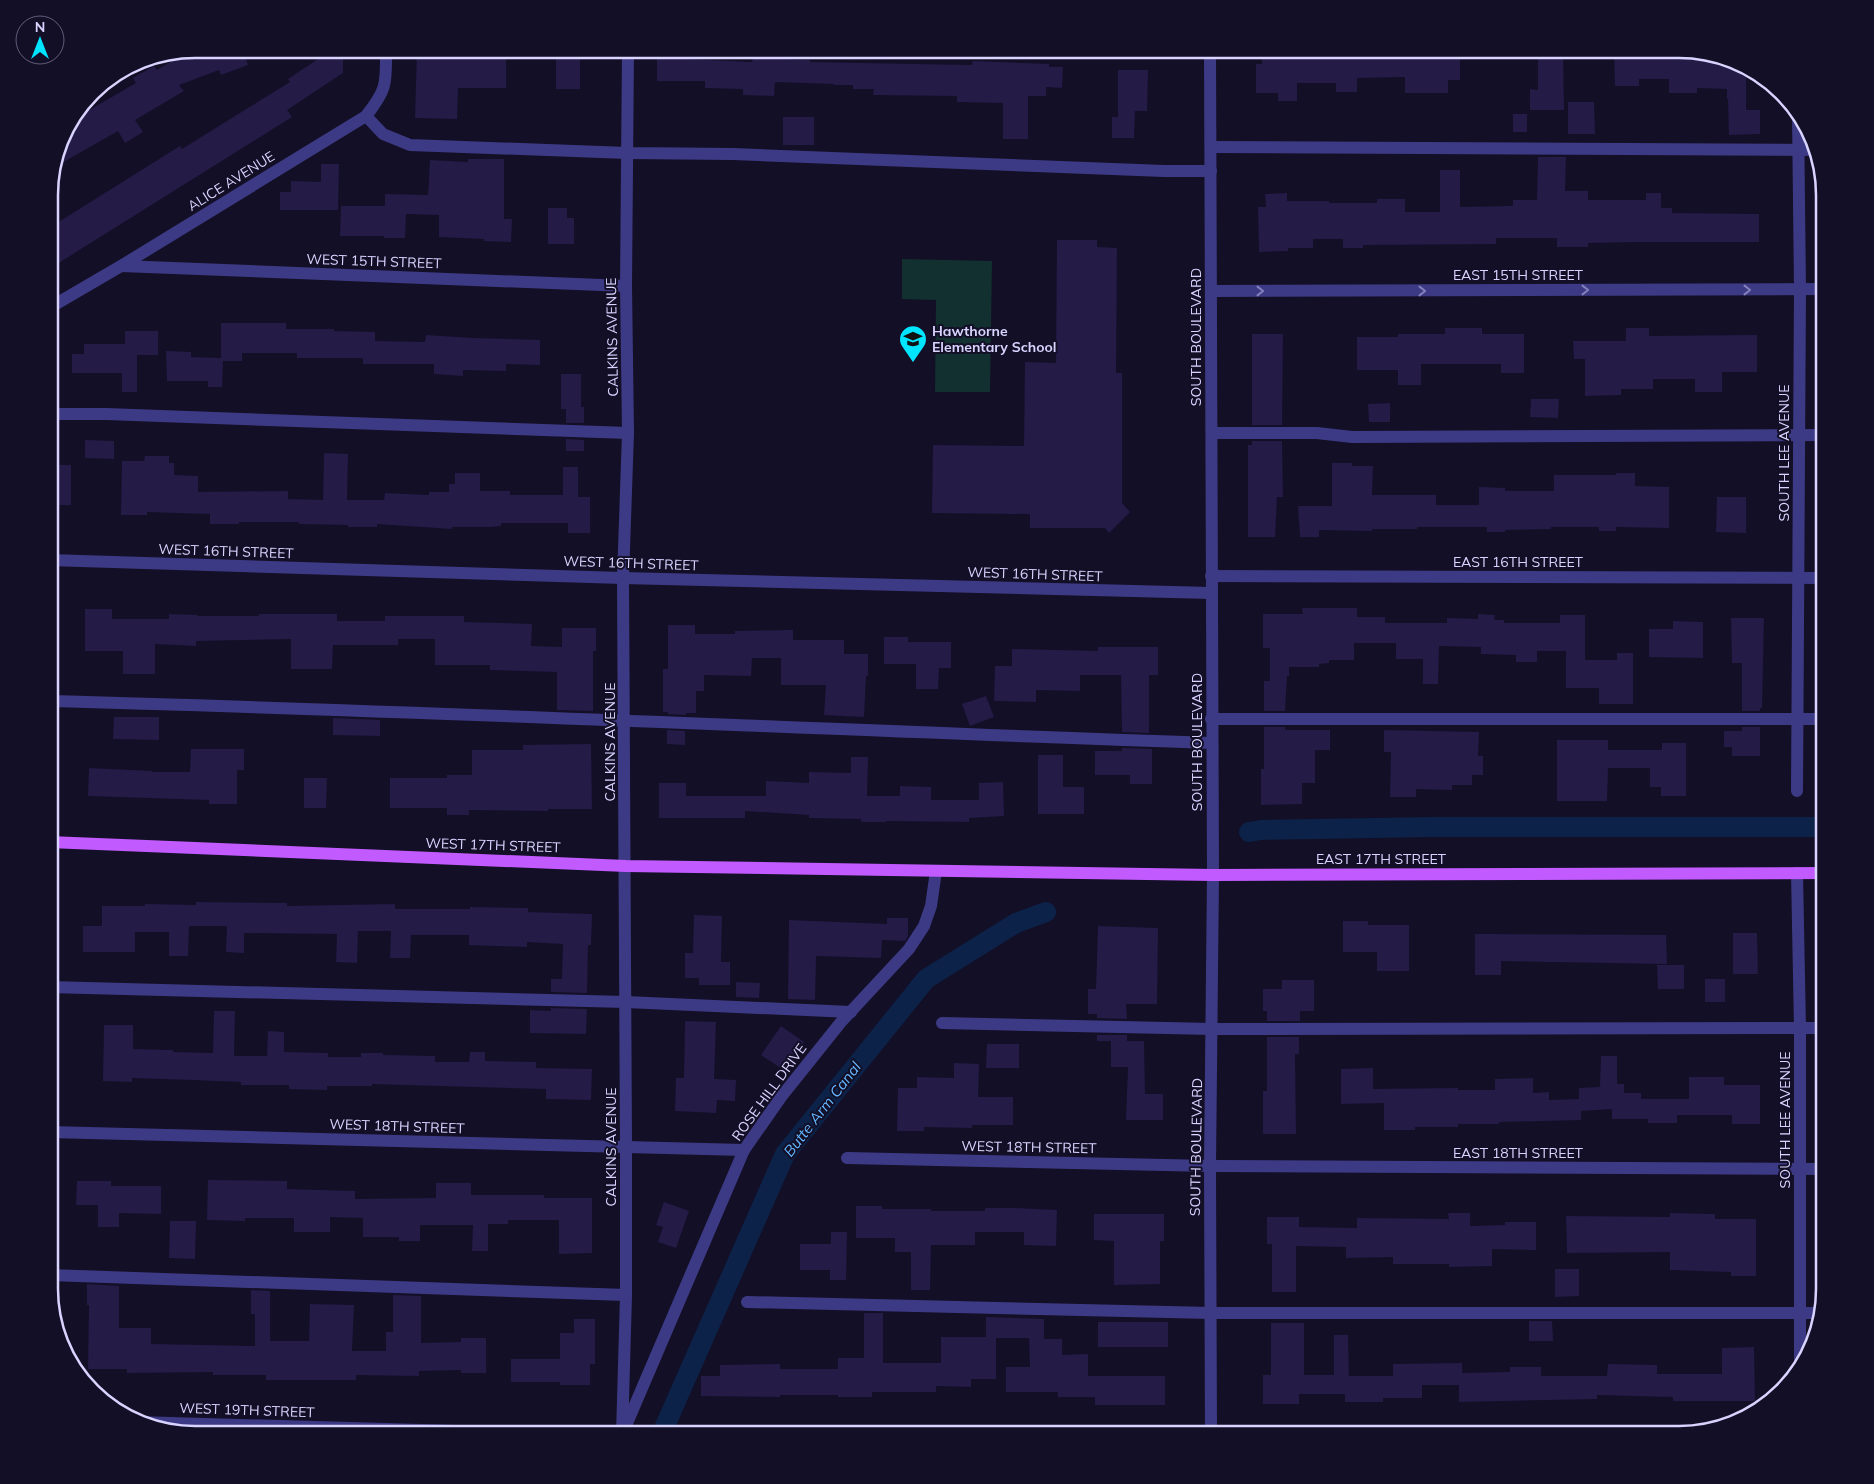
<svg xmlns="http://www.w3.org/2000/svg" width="1874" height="1484" viewBox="0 0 1874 1484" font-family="Mulish,sans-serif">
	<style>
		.green { fill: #12302f }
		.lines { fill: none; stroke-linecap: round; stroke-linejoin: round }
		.canal { stroke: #0c2248; stroke-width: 20 }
		.building { fill: #241b47 }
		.minor { stroke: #3d3a85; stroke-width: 12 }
		.major { stroke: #c25bff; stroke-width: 12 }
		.oneway { stroke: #837fbc }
		.labels { text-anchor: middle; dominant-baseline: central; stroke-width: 4; stroke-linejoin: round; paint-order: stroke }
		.street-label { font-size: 14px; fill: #d9d4ff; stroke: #130f26 }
		.poi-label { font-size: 14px; font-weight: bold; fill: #d9d4ff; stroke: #130f26; text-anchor: start }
		.water-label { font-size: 15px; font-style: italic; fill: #62b6ff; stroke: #130f26 }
		.rim { fill: none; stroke: #d9d4ff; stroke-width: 2.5 }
	</style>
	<rect width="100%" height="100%" fill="#130f26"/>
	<polygon class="green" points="902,259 992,261 990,392 935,392 936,300 902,299"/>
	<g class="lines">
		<g class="canal">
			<polyline points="1249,832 1261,830 1432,827 1825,827"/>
			<polyline points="661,1435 785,1154 926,979 1016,923 1046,912"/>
		</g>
	</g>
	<g class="building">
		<polygon points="200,49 243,49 248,65 221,75 219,70 179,85 184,91 135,120 143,132 125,143 118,131 53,168 64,130 72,120 136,83 133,78 154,66 157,70 180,56"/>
		<polygon points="318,49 343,49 343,73 287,110 292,117 49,269 49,228 180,146 182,149 290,82 288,79 318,59"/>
		<polygon points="417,49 459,49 458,56 491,56 491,49 506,49 506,88 458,88 457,119 415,118"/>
		<polygon points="1391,49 1445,49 1445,59 1460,59 1460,80 1448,80 1448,93 1405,93 1405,77 1357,78 1357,92 1336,92 1336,83 1297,83 1297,101 1278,101 1278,93 1256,93 1256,64 1262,64 1262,53 1286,53 1286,57 1336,57 1336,53 1391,53"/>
		<polygon points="1538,49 1563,49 1564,110 1530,110 1530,89 1538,90"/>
		<polygon points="1614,49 1680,49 1735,60 1746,67 1746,110 1760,110 1760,134 1729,135 1728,99 1727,99 1727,89 1697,88 1697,93 1669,93 1669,79 1639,79 1639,86 1615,86"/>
		<polygon points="665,52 686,53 686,59 752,62 753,58 810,60 810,62 915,64 972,65 973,61 1049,64 1049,67 1063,67 1062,88 1046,87 1046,96 1028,96 1028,139 1003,139 1003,103 957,102 957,96 873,95 874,89 853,89 853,85 834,85 834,84 775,82 774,96 743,95 743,89 705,88 705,81 657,81 657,59 665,59"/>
		<rect x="556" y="53" width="24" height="36"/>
		<polygon points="1118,70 1148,70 1147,111 1135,111 1134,138 1112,138 1112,117 1118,117"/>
		<polygon points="1568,102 1594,102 1595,134 1568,134"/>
		<rect x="1513" y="114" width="14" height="18"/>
		<rect x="783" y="117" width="31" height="28"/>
		<polygon points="1538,157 1566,157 1565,191 1588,191 1588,200 1646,200 1646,193 1661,193 1661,208 1672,208 1672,213 1759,214 1759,242 1636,242 1588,243 1588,247 1557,247 1557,238 1496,238 1496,244 1363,245 1363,248 1343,248 1343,239 1313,239 1313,248 1288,248 1288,251 1259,252 1258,207 1266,207 1265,194 1287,193 1287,201 1329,201 1329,203 1377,203 1377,199 1405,199 1405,212 1440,212 1440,170 1460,170 1460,207 1513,206 1513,200 1537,200"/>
		<polygon points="468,159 504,159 504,219 512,219 511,242 484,241 484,239 439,237 439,215 406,214 405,238 384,238 384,236 340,236 341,206 385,206 385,194 428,195 430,160 468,162"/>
		<polygon points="321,164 339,164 338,210 280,210 280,192 291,192 291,181 321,182"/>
		<polygon points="548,208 567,208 567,218 574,218 574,244 548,244"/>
		<polygon points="1057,240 1097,240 1097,247 1117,248 1116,373 1122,373 1122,503 1130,512 1109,533 1105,528 1030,528 1030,514 932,513 933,445 1024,446 1025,362 1056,363"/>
		<polygon points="221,323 286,323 286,329 334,329 334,331 375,332 375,341 425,342 426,335 473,338 540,340 540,365 506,364 506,371 463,370 463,376 434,374 434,364 363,364 363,358 297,358 297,353 242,353 242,361 223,361 222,387 208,387 208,381 167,381 166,351 191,352 191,357 221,358"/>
		<polygon points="1445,328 1482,328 1482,334 1524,334 1524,373 1501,373 1501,364 1421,364 1421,385 1398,385 1398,370 1357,370 1357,337 1398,337 1398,334 1445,334"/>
		<polygon points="1626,328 1649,328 1649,336 1757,335 1757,372 1722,372 1722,392 1695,392 1695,379 1653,379 1653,389 1621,389 1621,395 1585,396 1585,359 1574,359 1573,341 1626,341"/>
		<polygon points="125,331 158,331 158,355 137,355 137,392 122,392 122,373 72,373 72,354 84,354 84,344 125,344"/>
		<polygon points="1252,334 1283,334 1282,425 1252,425"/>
		<polygon points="561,374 581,374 581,407 584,407 584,423 566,423 566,409 561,409"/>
		<polygon points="1531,399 1559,399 1558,418 1530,417"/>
		<polygon points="1390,403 1390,422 1369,422 1368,404"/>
		<polygon points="566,439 584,440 584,451 566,451"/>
		<polygon points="85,440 114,441 114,459 85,458"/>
		<polygon points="1252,441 1282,441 1283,497 1277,497 1275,537 1248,537 1248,445 1252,445"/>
		<polygon points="324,453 348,454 347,500 384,500 385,493 429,495 429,492 449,492 449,484 455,484 455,473 480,473 480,491 510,491 510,495 563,495 563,467 578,467 578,497 590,497 590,533 568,533 568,523 501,523 501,526 491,527 452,527 452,529 377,524 377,527 348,527 348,525 299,524 299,522 239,522 239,524 210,524 210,514 147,512 147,515 121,515 122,461 144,461 145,456 169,456 169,463 174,463 174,475 198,476 198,492 288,491 288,499 323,500"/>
		<polygon points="1332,463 1352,463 1352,466 1373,466 1372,495 1436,495 1436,505 1479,505 1479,487 1505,488 1505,491 1554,491 1554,475 1616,475 1616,473 1635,473 1635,486 1669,487 1669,528 1616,527 1616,531 1599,531 1599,527 1551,527 1551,529 1505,530 1505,532 1487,532 1487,527 1417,527 1417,529 1372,529 1372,531 1319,530 1319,537 1300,537 1298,506 1332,506"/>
		<polygon points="52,465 71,465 71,505 49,505 49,478 52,478"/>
		<polygon points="1717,497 1746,497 1746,533 1716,532"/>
		<polygon points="1302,608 1357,608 1357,617 1385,617 1385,623 1447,623 1447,618 1478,619 1478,614 1495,615 1494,620 1504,620 1504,623 1560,623 1560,615 1585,615 1585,660 1617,660 1617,653 1633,653 1633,704 1599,704 1599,688 1566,688 1566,651 1537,651 1537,662 1516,662 1516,655 1481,654 1481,647 1439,646 1438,684 1423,684 1423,659 1396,659 1396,643 1354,643 1354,660 1329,660 1329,663 1319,664 1319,667 1289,667 1289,676 1287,676 1285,711 1264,711 1264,681 1270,681 1270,648 1263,648 1263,614 1303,614"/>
		<polygon points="85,609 112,609 112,619 169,619 169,614 197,615 197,616 259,616 259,614 337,614 337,621 385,621 385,616 464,616 464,622 532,624 531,646 562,647 562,628 596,628 596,651 593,651 593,711 557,710 557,672 490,670 490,665 435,665 435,639 398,639 398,645 333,645 332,669 291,669 291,639 196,641 196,646 155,644 155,674 123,674 123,651 85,651"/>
		<polygon points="1731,618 1764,618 1762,708 1760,708 1760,711 1742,711 1742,663 1732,663"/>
		<polygon points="1673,621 1703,622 1703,658 1649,657 1649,629 1673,629"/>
		<polygon points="668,625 695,625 695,634 735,634 735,631 793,630 793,640 844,640 844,654 868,654 868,676 866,676 864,717 824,715 826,685 781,685 781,658 752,658 751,676 704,675 704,691 696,691 696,713 686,713 686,715 668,714 668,712 663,712 663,669 668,669"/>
		<polygon points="884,637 908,637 908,642 951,642 951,668 939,668 938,689 916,689 916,664 884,664"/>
		<polygon points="1098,647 1158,647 1158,675 1149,675 1149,733 1122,732 1121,675 1080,675 1080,691 1036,690 1036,702 994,701 995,666 1012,666 1012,649 1098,651"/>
		<polygon points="986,696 994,717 970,726 962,704"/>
		<polygon points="114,717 159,717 159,740 113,739"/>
		<polygon points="333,718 380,720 380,736 333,735"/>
		<polygon points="1264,727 1285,727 1285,730 1330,730 1330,750 1315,750 1315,783 1302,783 1302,804 1261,805 1261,769 1264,769"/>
		<polygon points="1742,727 1760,727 1760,756 1732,756 1732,747 1724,747 1724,731 1742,731"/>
		<polygon points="667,730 685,731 685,745 667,744"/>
		<polygon points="1384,730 1479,732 1478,756 1483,756 1483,775 1472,775 1472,785 1452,785 1452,790 1416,789 1416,797 1390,797 1391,752 1384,752"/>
		<polygon points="1557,740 1608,740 1608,750 1662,750 1662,743 1686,743 1686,796 1661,796 1661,787 1650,787 1650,768 1608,768 1607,801 1557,801"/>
		<polygon points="591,744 592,809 548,809 548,811 469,810 469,815 447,815 447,808 390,808 390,778 447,778 447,775 472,775 472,750 523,750 523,745"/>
		<polygon points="1122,748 1152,749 1152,784 1130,784 1130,775 1095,775 1095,751 1122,751"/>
		<polygon points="191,749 244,749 244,770 237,770 237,804 209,804 209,800 88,796 89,768 152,771 152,772 190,772"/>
		<polygon points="1038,755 1063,755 1063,787 1084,787 1084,814 1038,814"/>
		<polygon points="851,757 868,757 867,796 900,796 900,786 931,787 931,800 979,800 979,783 1003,782 1004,816 969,818 969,822 886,821 886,822 861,822 861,819 809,818 809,815 745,811 745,818 659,818 659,783 686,783 686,796 766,796 766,781 809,783 809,772 851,773"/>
		<polygon points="304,778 327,778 326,808 304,808"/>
		<polygon points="196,902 287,903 287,906 395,904 395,909 470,909 470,907 528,908 528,912 592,914 591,945 588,945 587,993 551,992 551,979 562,979 563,944 527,942 527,947 469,945 469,935 411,935 410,958 390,958 391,931 358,931 357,963 336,962 337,934 244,933 244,953 226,952 227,926 189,926 188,956 169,956 169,932 135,932 135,952 83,952 83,926 102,926 102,906 145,906 145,904 196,905"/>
		<polygon points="694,915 722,916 721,962 730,962 730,985 699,985 699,978 685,978 685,953 693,953"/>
		<polygon points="887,918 908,918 908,936 905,941 882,940 881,958 816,956 815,1000 788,999 789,920 887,924"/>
		<polygon points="1343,921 1368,921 1368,925 1409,925 1409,971 1377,971 1377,952 1343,952"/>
		<polygon points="1098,926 1158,928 1157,1004 1126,1004 1127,1019 1097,1018 1097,1014 1088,1014 1088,989 1096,989"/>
		<polygon points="1733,933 1757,933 1758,974 1733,974"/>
		<polygon points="1475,934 1666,935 1667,964 1501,961 1501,975 1475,975"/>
		<polygon points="1657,965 1684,965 1684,989 1658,989"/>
		<rect x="1705" y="979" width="20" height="23"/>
		<polygon points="1282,980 1314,980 1314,1011 1300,1011 1300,1021 1267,1021 1267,1011 1263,1011 1263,989 1282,989"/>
		<polygon points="736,982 760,983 759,998 736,997"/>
		<polygon points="551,1008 587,1009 586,1034 530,1033 530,1010 551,1011"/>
		<polygon points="214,1011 235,1011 234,1056 267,1056 268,1031 284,1032 284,1052 328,1053 328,1057 361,1057 361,1053 383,1053 383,1055 435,1056 435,1062 469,1062 470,1052 485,1052 485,1061 536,1062 536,1068 592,1069 591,1100 546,1099 546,1089 372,1084 372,1086 327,1086 327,1090 289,1089 289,1085 241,1085 241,1082 193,1080 132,1078 132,1082 103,1081 104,1025 133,1025 133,1049 173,1050 173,1052 213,1053"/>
		<polygon points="685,1021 716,1022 714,1079 736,1080 735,1101 717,1100 716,1113 675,1111 676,1078 684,1078"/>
		<polygon points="781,1026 804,1042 785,1071 761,1055"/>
		<polygon points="1097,1035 1127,1035 1127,1041 1144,1041 1145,1094 1163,1094 1163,1120 1126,1120 1128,1067 1111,1067 1111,1041 1097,1041"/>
		<polygon points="1267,1037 1299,1037 1299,1054 1295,1054 1296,1134 1263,1134 1263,1091 1267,1091"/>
		<polygon points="987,1044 1019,1044 1019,1068 986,1068"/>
		<polygon points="1601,1056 1617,1056 1617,1084 1624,1084 1624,1093 1641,1093 1641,1099 1689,1099 1689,1077 1724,1077 1724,1085 1760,1085 1760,1124 1732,1124 1732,1115 1677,1115 1677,1123 1648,1123 1648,1119 1612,1119 1612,1109 1581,1111 1581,1120 1499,1122 1499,1124 1458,1124 1458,1127 1415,1127 1415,1130 1384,1130 1384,1103 1341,1104 1341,1069 1373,1068 1373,1089 1458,1088 1458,1090 1495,1090 1495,1079 1533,1078 1533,1093 1549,1092 1549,1100 1579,1099 1579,1088 1600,1087"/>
		<polygon points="954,1063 979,1064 978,1097 1013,1097 1013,1125 972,1125 972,1128 924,1127 924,1131 897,1131 898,1088 917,1088 917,1077 954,1078"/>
		<polygon points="208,1180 287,1181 287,1189 355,1191 355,1199 436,1198 436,1183 471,1183 471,1195 544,1195 544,1198 592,1198 592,1253 559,1254 559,1220 508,1220 508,1224 488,1224 488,1251 472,1251 473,1225 420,1225 420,1241 399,1241 399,1237 363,1237 363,1218 330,1217 330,1232 294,1232 294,1218 245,1218 245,1221 207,1220"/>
		<polygon points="77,1181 111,1181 111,1186 161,1186 161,1214 119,1213 119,1227 98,1227 98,1205 76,1205"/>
		<polygon points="664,1202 689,1211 676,1248 658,1242 663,1227 656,1225"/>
		<polygon points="856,1206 882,1206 882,1209 931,1209 931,1211 985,1211 985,1208 1015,1208 1057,1210 1056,1246 1024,1245 1024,1232 975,1232 975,1245 931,1245 930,1290 911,1290 911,1252 895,1252 895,1238 856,1238"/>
		<polygon points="1448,1213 1470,1213 1470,1226 1505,1225 1505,1222 1536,1222 1536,1250 1492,1249 1492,1266 1449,1267 1449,1264 1393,1264 1393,1257 1346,1258 1346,1247 1296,1246 1296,1292 1272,1292 1272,1244 1267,1244 1267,1217 1299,1217 1299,1227 1357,1228 1357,1218 1449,1219"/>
		<polygon points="1670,1213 1715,1214 1715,1219 1756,1219 1756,1276 1731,1276 1731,1272 1670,1270 1670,1252 1567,1253 1566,1216 1670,1217"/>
		<polygon points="1094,1214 1164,1214 1164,1241 1160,1241 1160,1284 1114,1285 1114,1241 1094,1240"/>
		<polygon points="170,1221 196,1221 195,1259 169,1258"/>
		<polygon points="831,1232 847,1232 846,1280 830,1280 830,1270 800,1270 800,1244 831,1244"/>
		<polygon points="1555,1269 1579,1269 1579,1296 1555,1297"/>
		<polygon points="87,1284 119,1286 119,1328 151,1328 151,1344 255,1346 255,1314 251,1314 251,1290 270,1291 270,1341 309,1341 310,1304 354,1305 352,1351 386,1351 386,1332 393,1332 393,1295 421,1296 421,1343 461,1342 461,1338 486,1338 486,1373 461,1373 461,1370 419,1371 419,1376 356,1375 356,1380 266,1380 266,1375 213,1375 213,1372 127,1373 127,1369 88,1369 89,1305 87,1305"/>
		<polygon points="864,1313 883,1313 883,1363 941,1363 941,1337 986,1337 986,1317 1044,1319 1044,1339 1062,1339 1062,1355 1088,1354 1088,1376 1165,1376 1165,1405 1095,1405 1095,1397 1058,1397 1058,1392 1006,1392 1006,1367 1030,1367 1029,1338 996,1338 996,1379 971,1379 971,1387 936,1386 936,1392 872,1392 872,1397 838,1397 838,1395 780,1395 780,1397 701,1396 701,1376 720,1376 720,1365 780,1364 780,1369 838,1369 838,1358 864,1358"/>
		<polygon points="574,1319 595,1319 595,1364 590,1364 590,1385 560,1385 560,1382 511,1382 511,1359 560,1359 560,1333 574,1333"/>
		<polygon points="1529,1321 1552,1321 1553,1341 1529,1341"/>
		<rect x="1098" y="1322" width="70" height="25"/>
		<polygon points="1271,1323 1304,1323 1304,1375 1334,1375 1334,1335 1348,1335 1349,1376 1393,1376 1393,1364 1462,1363 1462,1373 1510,1372 1510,1367 1541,1367 1541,1376 1607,1376 1608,1364 1657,1365 1657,1374 1722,1374 1722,1348 1754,1347 1755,1401 1673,1401 1673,1397 1597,1395 1597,1399 1459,1402 1459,1385 1422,1385 1422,1398 1383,1398 1383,1402 1345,1402 1345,1394 1299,1394 1299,1404 1263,1404 1263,1375 1271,1375"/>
	</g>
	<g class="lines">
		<g class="minor">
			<polyline points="1210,49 1213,875 1210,1166 1211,1435"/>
			<polyline points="366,116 383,134 410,145 627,153 733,154 1164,171 1211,171"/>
			<polyline points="1211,147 1815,150"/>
			<polyline points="121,266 626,286"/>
			<polyline points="1211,291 1825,289"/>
			<path d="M49,308L121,266L366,116C388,88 386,83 386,49"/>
			<polyline points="49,414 106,414 628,433"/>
			<polyline points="1212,433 1317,433 1352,437 1825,435"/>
			<polyline points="49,560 623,578 1211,593"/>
			<polyline points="1211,576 1825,578"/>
			<path d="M49,701C437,711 824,730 1211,743"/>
			<polyline points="49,711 52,560"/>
			<polyline points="1211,719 1825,719"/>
			<polyline points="1797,791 1800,289 1798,114"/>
			<polyline points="1797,873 1800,1028 1800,1368"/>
			<polyline points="49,987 626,1002 851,1012"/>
			<polyline points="942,1023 1213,1029 1825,1028"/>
			<polyline points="49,1132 744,1150"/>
			<polyline points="847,1158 1210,1166 1825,1169"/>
			<polyline points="49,1275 626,1295"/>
			<polyline points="747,1302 1211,1313 1821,1313"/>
			<polyline points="136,1422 597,1435"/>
			<polyline points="625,1428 744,1150 781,1097 841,1022 909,949 924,926 931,906 936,871"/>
			<polyline points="622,1435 626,1295 626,1147 623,578 628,433 626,286 628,49"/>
		</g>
		<polyline class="major" points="49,842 626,866 1213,875 1825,873"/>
	</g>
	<defs><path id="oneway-chevron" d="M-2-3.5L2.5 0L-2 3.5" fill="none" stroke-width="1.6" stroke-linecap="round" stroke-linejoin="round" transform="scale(1.25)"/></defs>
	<g class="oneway">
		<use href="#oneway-chevron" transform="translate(1585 290)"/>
		<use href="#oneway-chevron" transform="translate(1747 290)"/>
		<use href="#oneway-chevron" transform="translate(1260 291)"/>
		<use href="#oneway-chevron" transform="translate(1422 291)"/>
	</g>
	<defs>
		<g id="school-pin" transform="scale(1.4375)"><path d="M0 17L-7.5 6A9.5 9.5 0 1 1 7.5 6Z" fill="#00e5ff" stroke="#130f26"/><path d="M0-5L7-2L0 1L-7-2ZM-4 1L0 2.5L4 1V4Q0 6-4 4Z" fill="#111"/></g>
	</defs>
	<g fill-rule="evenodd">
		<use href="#school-pin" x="913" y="339"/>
	</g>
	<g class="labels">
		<g class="street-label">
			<text transform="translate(231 181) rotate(-32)">ALICE AVENUE</text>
			<text transform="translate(374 261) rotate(2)">WEST 15TH STREET</text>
			<text x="1518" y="275">EAST 15TH STREET</text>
			<text transform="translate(612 337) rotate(-91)">CALKINS AVENUE</text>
			<text transform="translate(1196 337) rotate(-90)">SOUTH BOULEVARD</text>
			<text transform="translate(1784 453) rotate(-90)">SOUTH LEE AVENUE</text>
			<text transform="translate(226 551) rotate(2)">WEST 16TH STREET</text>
			<text x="1518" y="562">EAST 16TH STREET</text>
			<text transform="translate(631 563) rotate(2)">WEST 16TH STREET</text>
			<text transform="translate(1035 574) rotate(2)">WEST 16TH STREET</text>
			<text transform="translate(610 742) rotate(-90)">CALKINS AVENUE</text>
			<text transform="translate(1197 742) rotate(-90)">SOUTH BOULEVARD</text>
			<text transform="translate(493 845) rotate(2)">WEST 17TH STREET</text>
			<text x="1381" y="859">EAST 17TH STREET</text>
			<text transform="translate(769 1092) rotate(-54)">ROSE HILL DRIVE</text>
			<text transform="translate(1785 1120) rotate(-90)">SOUTH LEE AVENUE</text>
			<text transform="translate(397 1126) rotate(2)">WEST 18TH STREET</text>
			<text transform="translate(611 1147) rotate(-90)">CALKINS AVENUE</text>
			<text transform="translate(1029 1147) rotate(1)">WEST 18TH STREET</text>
			<text transform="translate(1196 1147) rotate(-89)">SOUTH BOULEVARD</text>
			<text x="1518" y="1153">EAST 18TH STREET</text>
			<text transform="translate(247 1410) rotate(2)">WEST 19TH STREET</text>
		</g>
		<g class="poi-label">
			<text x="932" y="331">Hawthorne<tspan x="932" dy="16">Elementary School</tspan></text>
		</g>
		<g class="water-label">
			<text transform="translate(822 1109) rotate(-52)">Butte Arm Canal</text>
		</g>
	</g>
	<path d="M0 0H1874V1484H0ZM195 58H1679A137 137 0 0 1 1816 195V1289A137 137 0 0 1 1679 1426H195A137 137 0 0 1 58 1289V195A137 137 0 0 1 195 58Z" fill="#130f26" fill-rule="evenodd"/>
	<path class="rim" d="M195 58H1679A137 137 0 0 1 1816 195V1289A137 137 0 0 1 1679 1426H195A137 137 0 0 1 58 1289V195A137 137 0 0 1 195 58Z"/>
	<g transform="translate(40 40)"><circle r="24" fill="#130f26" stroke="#625e7d"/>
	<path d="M0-4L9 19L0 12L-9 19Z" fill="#00e5ff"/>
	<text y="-8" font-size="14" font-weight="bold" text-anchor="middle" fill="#d9d4ff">N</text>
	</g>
</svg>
